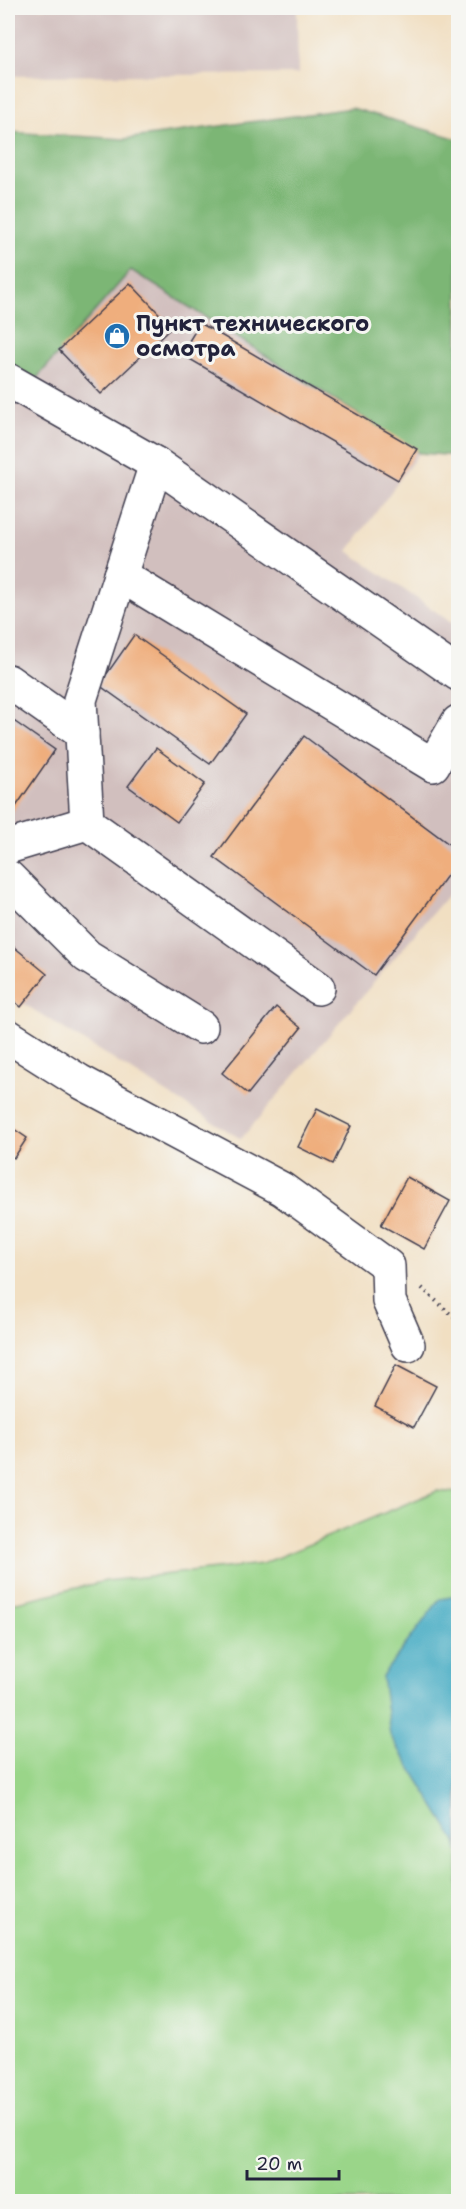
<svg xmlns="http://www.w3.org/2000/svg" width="466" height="2209" viewBox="0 0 466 2209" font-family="'Shantell Sans',sans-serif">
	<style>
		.industrial { fill: #d1bfbe }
		.green { fill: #9ad589; stroke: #5e7c62; stroke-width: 1.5 }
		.forest { fill: #7bb675; stroke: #4e6c58; stroke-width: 1.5 }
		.water { fill: #43aac3; stroke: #32667f; stroke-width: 1.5 }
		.building { fill: #efae7d }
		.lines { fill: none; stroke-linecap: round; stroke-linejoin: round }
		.minor-casing { stroke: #413e4f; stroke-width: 36 }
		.path { stroke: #413e4f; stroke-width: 4; stroke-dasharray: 1.5 4.5; stroke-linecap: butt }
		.minor { stroke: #fff; stroke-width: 33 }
		.labels { text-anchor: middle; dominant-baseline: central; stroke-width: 6; stroke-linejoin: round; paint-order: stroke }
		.poi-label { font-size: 22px; font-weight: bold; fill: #22223b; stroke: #f6f6f2; text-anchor: start }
	</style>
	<rect width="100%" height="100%" fill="#f6f6f2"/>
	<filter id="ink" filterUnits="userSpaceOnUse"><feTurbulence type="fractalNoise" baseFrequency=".0167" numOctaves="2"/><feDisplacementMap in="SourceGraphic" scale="12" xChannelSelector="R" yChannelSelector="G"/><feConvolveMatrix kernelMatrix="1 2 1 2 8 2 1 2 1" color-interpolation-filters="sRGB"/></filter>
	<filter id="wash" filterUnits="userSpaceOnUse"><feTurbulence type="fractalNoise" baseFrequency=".008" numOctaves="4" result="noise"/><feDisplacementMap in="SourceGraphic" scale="24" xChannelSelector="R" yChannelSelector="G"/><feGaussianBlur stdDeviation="1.35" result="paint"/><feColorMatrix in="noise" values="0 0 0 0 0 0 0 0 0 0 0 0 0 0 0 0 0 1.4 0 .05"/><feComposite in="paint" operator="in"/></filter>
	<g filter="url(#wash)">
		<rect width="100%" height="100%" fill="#f1dfc2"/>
		<g class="industrial">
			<polygon points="8,8 297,8 298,74 8,76"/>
			<polygon points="131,270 419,453 348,551 458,627 458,883 241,1139 8,994 8,411"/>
		</g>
		<polygon class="green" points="437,1491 458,1493 458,2201 8,2201 8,1604 106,1581 262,1564"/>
		<polygon class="forest" points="352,108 458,139 458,456 419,453 131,270 8,411 8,132 125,139"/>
		<polygon class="water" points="458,1596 458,1851 456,1841 390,1735 382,1676 440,1599"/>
		<g id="blocks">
			<g class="building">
				<polygon points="130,283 172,327 101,394 59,350"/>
				<polygon points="200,323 417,449 398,480 181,354"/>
				<polygon points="134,635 246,714 210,764 99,685"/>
				<polygon points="8,717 55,750 8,818"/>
				<polygon points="304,736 458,851 458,861 374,975 214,857"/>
				<polygon points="156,748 205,784 177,822 128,786"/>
				<polygon points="8,942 47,974 21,1007 8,996"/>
				<polygon points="276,1007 301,1028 248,1094 222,1073"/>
				<polygon points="317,1109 351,1126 333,1164 298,1147"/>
				<polygon points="8,1125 27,1138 14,1158 8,1153"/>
				<polygon points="407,1177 450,1201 424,1249 381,1225"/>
				<polygon points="396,1365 436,1386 414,1427 375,1406"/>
			</g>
		</g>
	</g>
	<g filter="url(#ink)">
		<use href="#blocks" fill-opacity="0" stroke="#413e4f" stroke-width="1.5"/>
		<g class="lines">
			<g class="minor-casing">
				<g id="minor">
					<polyline points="8,380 156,464 458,674"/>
					<polyline points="120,575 433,765 458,722"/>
					<polyline points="8,681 82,733"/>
					<polyline points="87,823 80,700 156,464"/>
					<polyline points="8,847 87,823 318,988"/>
					<polyline points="8,877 87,956 201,1027"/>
					<polyline points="8,1036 79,1081 282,1189 388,1266 389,1301 408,1345"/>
				</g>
			</g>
			<polyline class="path" points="422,1288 458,1321"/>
			<use href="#minor" class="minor"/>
		</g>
	</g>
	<defs>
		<g id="shop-disc" transform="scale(1.35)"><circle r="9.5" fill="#1f6fb2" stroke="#f6f6f2"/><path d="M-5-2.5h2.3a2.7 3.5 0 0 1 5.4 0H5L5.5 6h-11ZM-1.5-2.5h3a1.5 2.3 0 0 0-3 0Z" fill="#fff"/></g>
	</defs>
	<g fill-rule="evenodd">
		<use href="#shop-disc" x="117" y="336"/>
	</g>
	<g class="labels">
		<g class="poi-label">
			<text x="136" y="323">Пункт технического<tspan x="136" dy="25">осмотра</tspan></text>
		</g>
	</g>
	<rect width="466" height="2209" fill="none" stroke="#f6f6f2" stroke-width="30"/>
	<path d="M247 2170v9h92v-9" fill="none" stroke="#22223b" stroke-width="3"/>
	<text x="256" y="2170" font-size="18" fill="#22223b" stroke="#f6f6f2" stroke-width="4.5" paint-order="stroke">20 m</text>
</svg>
